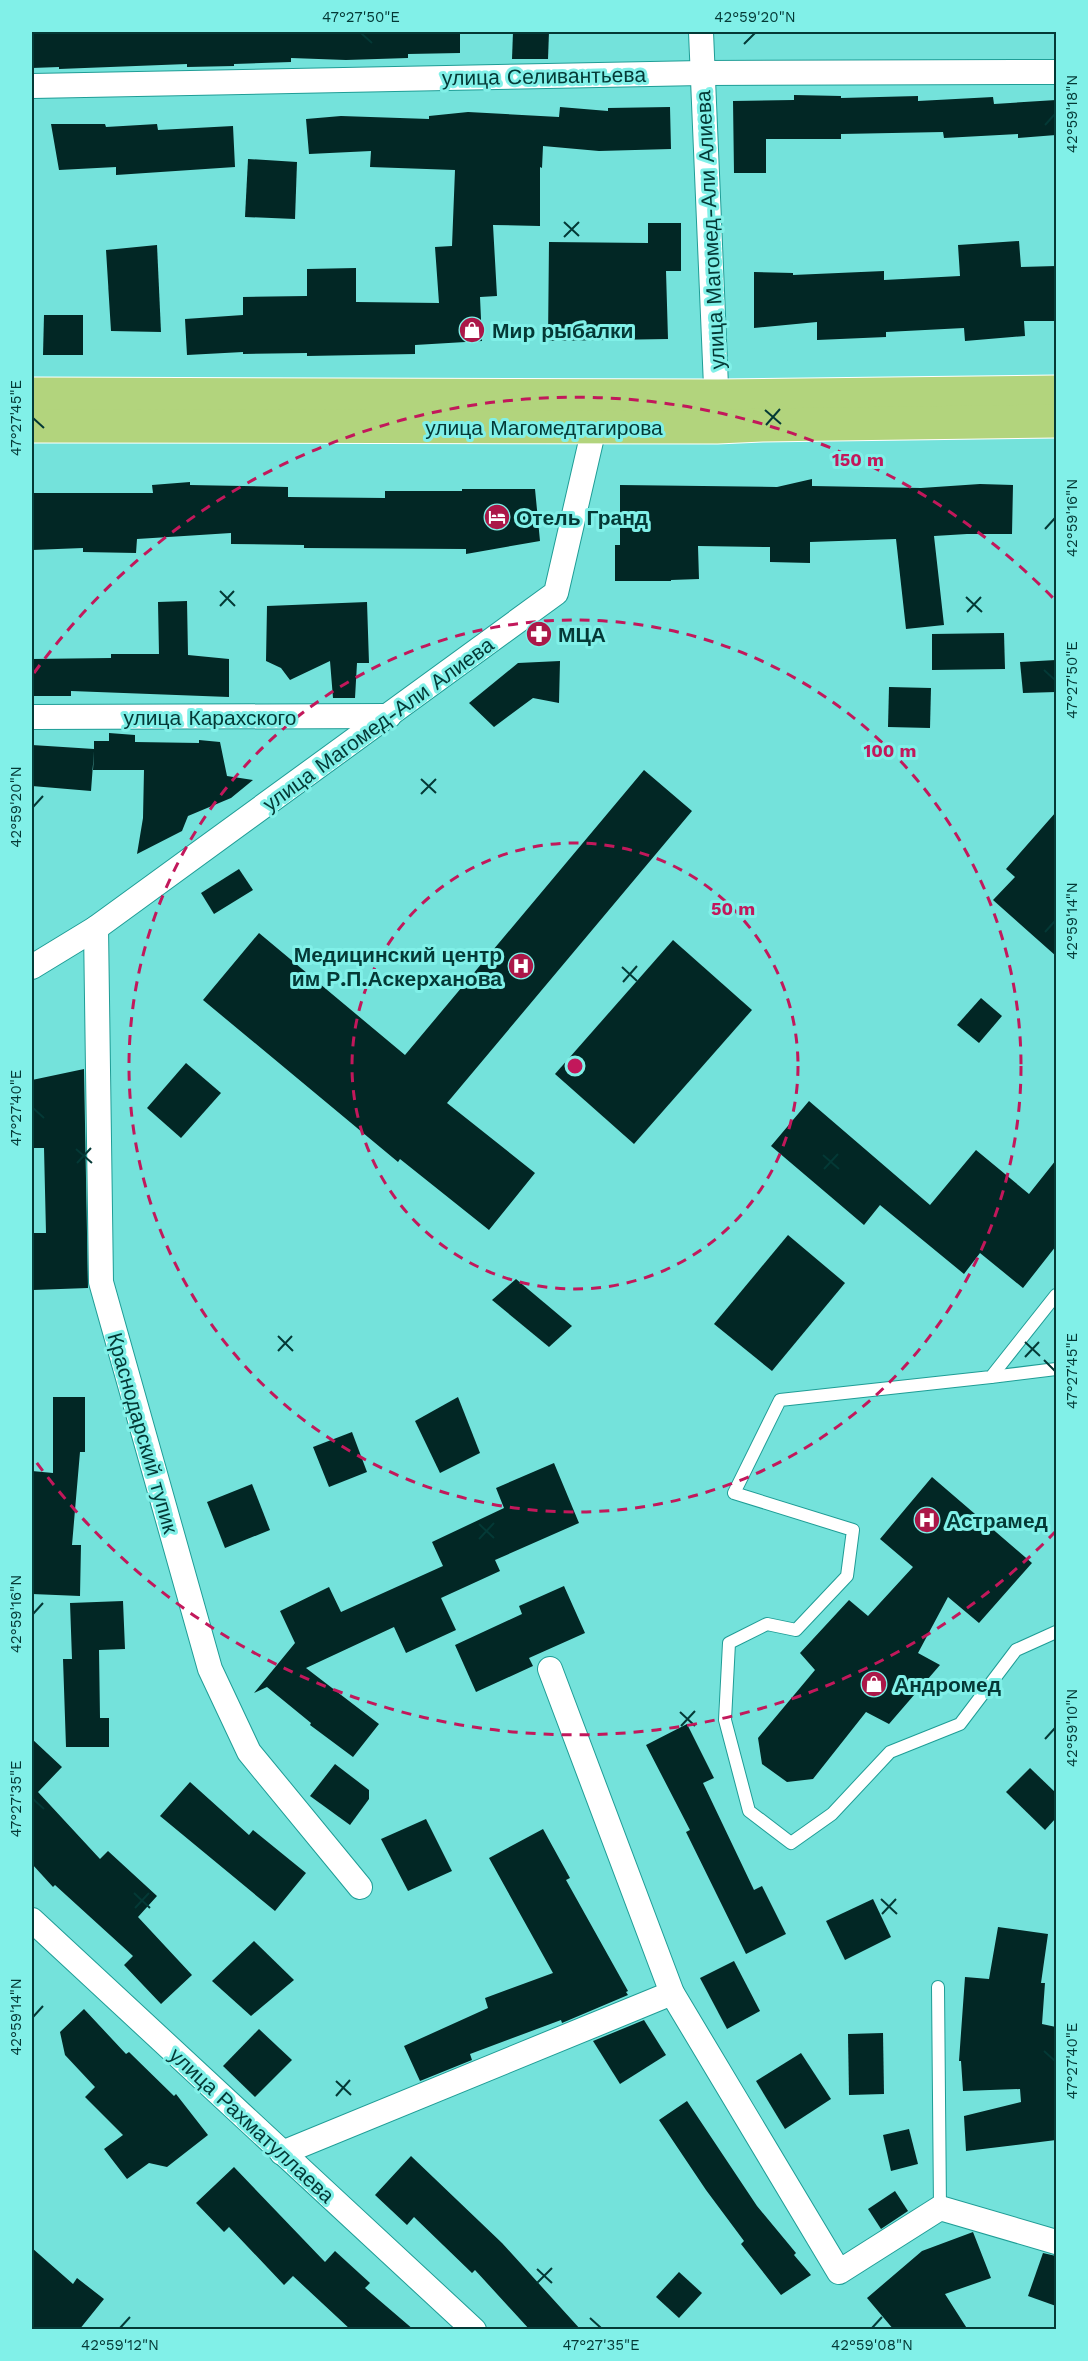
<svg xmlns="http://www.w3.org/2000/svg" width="1088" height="2361" viewBox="0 0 1088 2361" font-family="'Work Sans',sans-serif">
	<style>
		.building { fill: #022725 }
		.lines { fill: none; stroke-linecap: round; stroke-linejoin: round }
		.lane-casing { stroke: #1f9d96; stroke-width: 14 }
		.street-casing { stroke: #1f9d96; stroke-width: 26 }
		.primary-casing { stroke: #fff; stroke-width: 35 }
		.lane { stroke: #fff; stroke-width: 12 }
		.street { stroke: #fff; stroke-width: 24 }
		.primary { stroke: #b2d47d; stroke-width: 33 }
		.ticks { fill: none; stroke: #043936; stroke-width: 2 }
		.ring { fill: none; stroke: #c2185b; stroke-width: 3; stroke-dasharray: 10 8 }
		.labels { text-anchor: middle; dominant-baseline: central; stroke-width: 6; stroke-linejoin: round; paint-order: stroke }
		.street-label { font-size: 21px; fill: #043936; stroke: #81f0e8 }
		.poi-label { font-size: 21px; font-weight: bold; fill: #043936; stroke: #81f0e8; text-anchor: start }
		.centre { fill: #c2185b; stroke: #81f0e8; stroke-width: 3 }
		.ring-label { font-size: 18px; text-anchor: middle; font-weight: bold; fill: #c2185b; stroke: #81f0e8; stroke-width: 6; stroke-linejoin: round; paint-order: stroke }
		.neatline { fill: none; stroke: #043936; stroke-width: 2 }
		.ticks-label { font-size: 15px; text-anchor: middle; fill: #043936 }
	</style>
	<rect width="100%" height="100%" fill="#74e2db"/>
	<g class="building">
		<polygon points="32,32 460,32 460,53 408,54 408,58 346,60 291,58 291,62 234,64 234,66 187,67 187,64 59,69 59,67 32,68"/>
		<polygon points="513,32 549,32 548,59 512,59"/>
		<polygon points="794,95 841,96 841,98 918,96 918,101 993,97 994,104 1056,100 1056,135 1018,138 1018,134 944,138 943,132 841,134 841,139 766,139 766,173 734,173 733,101 794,100"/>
		<polygon points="560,107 608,111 608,108 670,107 671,149 599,151 543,146 542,168 540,167 540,226 493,225 497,296 480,297 482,341 415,345 415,354 307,356 307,353 243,354 243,352 187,355 185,319 243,315 243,297 307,296 307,269 356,268 356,302 439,303 435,247 452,246 455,170 370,167 371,151 309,154 306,119 341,116 429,119 429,116 468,112 559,117"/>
		<polygon points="51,124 105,124 106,127 157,124 158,130 233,126 235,167 116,175 116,167 59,170"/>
		<polygon points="248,159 297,162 295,219 245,217"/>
		<polygon points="648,223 681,223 681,271 666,271 668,339 548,341 549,242 648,243"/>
		<polygon points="1019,241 1021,267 1056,266 1056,321 1024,321 1025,336 965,341 964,328 886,332 886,337 817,340 817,322 754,328 754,272 793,273 793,275 884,271 884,280 960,276 958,245"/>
		<polygon points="157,245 161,332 111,331 106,250"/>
		<polygon points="44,315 83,315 83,355 43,355"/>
		<polygon points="812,479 812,486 921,488 980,484 1013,485 1012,534 967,534 934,536 944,625 906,629 896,539 810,542 810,563 770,562 770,547 698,546 699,579 671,580 671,581 615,581 615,545 620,545 620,485 777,487"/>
		<polygon points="190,482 190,485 288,487 288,497 385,498 385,491 462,491 462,489 535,489 540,541 466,554 466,549 304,548 304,545 231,544 231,533 137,539 136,553 83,552 83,548 32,550 32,493 153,493 152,485"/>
		<polygon points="187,601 188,655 229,659 229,697 71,691 71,696 32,696 32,659 111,658 111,654 159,654 158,602"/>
		<polygon points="367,602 369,663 357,663 355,698 333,698 330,661 290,680 281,668 266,661 267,606"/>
		<polygon points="1004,633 1005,669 932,670 932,634"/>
		<polygon points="1056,660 1056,692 1023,693 1020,662"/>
		<polygon points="560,661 559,703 533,698 494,727 469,703 518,663"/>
		<polygon points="889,687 931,688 930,728 888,727"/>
		<polygon points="109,733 135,735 135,742 199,743 199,740 220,742 227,776 253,780 231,798 188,816 182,831 137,854 143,818 144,770 93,770 94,751 91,791 32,786 32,745 94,749 94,741 109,741"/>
		<polygon points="644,770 692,811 447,1103 535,1173 489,1230 400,1159 398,1162 203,1000 259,933 405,1055"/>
		<polygon points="1056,812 1056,956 993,900 1015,877 1006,869"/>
		<polygon points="239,869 253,890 214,914 201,893"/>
		<polygon points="673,940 752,1010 634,1144 555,1074"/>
		<polygon points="981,998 1002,1016 979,1043 957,1025"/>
		<polygon points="186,1063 221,1093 181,1138 147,1108"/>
		<polygon points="84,1069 88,1288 33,1290 32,1233 46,1233 44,1148 32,1148 32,1080"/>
		<polygon points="809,1101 930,1205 976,1150 1029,1194 1056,1160 1056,1246 1023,1288 980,1253 964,1274 880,1205 864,1225 771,1146"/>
		<polygon points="788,1235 845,1283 772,1371 714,1324"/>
		<polygon points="516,1279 572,1326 549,1347 492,1300"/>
		<polygon points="53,1397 85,1397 85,1452 80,1452 72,1545 81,1545 80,1596 32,1594 32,1471 53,1473"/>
		<polygon points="458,1397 480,1453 440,1473 415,1421"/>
		<polygon points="352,1432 367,1472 329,1487 313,1447"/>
		<polygon points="554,1463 579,1523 495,1560 500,1571 441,1598 456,1630 406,1653 394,1627 306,1668 379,1724 353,1757 310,1725 311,1723 267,1687 254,1693 295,1643 280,1611 329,1587 341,1612 443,1566 432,1542 504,1508 496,1488"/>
		<polygon points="932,1477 1032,1563 979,1623 948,1597 918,1653 940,1665 889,1724 866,1712 813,1779 787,1782 762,1764 758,1738 815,1670 800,1653 849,1600 868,1616 913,1567 880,1539"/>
		<polygon points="252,1484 270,1530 225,1548 207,1502"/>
		<polygon points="564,1586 585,1633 529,1658 533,1666 476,1692 455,1645 522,1614 519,1606"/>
		<polygon points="123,1601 125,1649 99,1650 100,1718 109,1718 109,1747 66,1747 63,1659 72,1659 70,1603"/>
		<polygon points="687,1724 714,1778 703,1783 754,1890 762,1886 786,1934 746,1954 686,1832 690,1830 646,1745"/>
		<polygon points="32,1739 62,1767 38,1792 100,1859 108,1851 157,1896 138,1917 192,1975 161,2004 124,1965 133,1956 55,1885 53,1887 32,1864"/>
		<polygon points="335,1764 369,1790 369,1799 350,1825 310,1796"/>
		<polygon points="1030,1768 1056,1793 1056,1818 1045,1830 1006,1792"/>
		<polygon points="190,1782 249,1835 253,1830 306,1873 275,1911 160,1816"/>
		<polygon points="426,1819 452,1871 408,1891 381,1839"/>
		<polygon points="543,1829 570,1878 566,1880 628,1991 626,1992 628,1995 562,2023 561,2020 470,2054 472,2060 420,2081 404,2046 488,2008 485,1998 553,1973 489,1858"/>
		<polygon points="873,1899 891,1937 845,1960 826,1921"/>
		<polygon points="998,1927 1048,1934 1041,1983 1045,1983 1042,2024 1056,2027 1056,2140 966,2151 964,2116 1021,2102 1020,2089 963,2091 961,2061 959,2061 965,1977 989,1979"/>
		<polygon points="254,1941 294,1980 251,2016 212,1981"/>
		<polygon points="734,1961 760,2011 727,2029 700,1978"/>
		<polygon points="84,2009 126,2054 129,2052 174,2096 176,2094 208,2135 167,2167 149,2163 127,2179 104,2149 123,2135 85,2097 95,2087 65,2055 60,2032"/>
		<polygon points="644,2020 666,2055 620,2084 593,2041"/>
		<polygon points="259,2029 292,2060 255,2097 223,2066"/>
		<polygon points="883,2033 884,2094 849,2095 848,2034"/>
		<polygon points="801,2053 831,2099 785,2129 756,2081"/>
		<polygon points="687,2101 757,2206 796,2253 794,2255 811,2275 781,2295 741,2244 744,2241 706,2190 659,2120"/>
		<polygon points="909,2129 918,2164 891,2171 883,2135"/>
		<polygon points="411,2156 502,2243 581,2330 530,2330 475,2270 472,2273 414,2217 407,2225 375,2195"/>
		<polygon points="234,2167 325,2262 335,2251 370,2283 365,2288 414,2330 351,2330 293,2276 284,2285 229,2227 224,2232 196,2203"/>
		<polygon points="895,2191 908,2211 881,2229 868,2209"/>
		<polygon points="973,2232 991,2278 945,2294 968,2330 894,2330 867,2298 922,2251"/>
		<polygon points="32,2248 73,2284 77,2278 104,2299 79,2330 32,2330"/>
		<polygon points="1043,2253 1056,2256 1056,2306 1028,2296"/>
		<polygon points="679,2272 702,2293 679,2318 656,2297"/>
	</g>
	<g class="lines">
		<g class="lane-casing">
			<g id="lane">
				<polyline points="1056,1295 991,1377 780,1400 734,1493 853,1530 847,1576 796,1630 767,1624 729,1643 725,1720 749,1811 791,1843 832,1814 890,1752 960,1724 1016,1650 1056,1632"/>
				<polyline points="991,1377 1056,1369"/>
				<polyline points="938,1987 940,2208"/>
			</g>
		</g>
		<g class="street-casing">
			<g id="street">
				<polyline points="701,32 717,410"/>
				<polyline points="32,86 702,73 1056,72"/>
				<polyline points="32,717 389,716"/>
				<polyline points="96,928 101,1282 210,1669 249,1752 360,1887"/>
				<polyline points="32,967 96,928 556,593 594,428 595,412"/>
				<polyline points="550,1669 672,1993 839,2272 940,2208 1056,2242"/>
				<polyline points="32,1920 474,2330"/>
				<polyline points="282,2153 672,1993"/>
			</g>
		</g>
		<g class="primary-casing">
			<g id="primary">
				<polyline points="32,394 718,396 1056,392"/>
				<polyline points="32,426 717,427 762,425 1056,421"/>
			</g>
		</g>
		<use href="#lane" class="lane"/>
		<use href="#street" class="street"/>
		<use href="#primary" class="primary"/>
	</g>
	<path class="ticks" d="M361,33L372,43M744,44L755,33M1045,125L1055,114M564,222L579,236M564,237L579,222M765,410L781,424M33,418L44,428M766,425L780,409M1045,529L1055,518M220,591L235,606M966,597L982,612M220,606L234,591M967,612L981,597M1044,670L1055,680M421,779L436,793M421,794L436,779M33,807L43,796M1045,932L1055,921M622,967L637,981M623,982L637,966M33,1108L44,1118M76,1149L92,1163M823,1155L839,1169M77,1163L91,1148M824,1169L838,1154M278,1336L293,1351M1025,1342L1040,1356M278,1351L292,1336M1025,1357L1039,1342M1044,1360L1055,1371M479,1524L494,1538M479,1539L494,1523M33,1614L43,1603M680,1712L695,1726M681,1726L695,1711M1045,1739L1055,1728M33,1799L44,1809M134,1893L150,1908M881,1899L897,1914M135,1908L149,1893M882,1914L896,1899M33,2017L43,2006M1044,2051L1055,2061M336,2081L351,2095M336,2096L350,2080M537,2269L552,2283M537,2283L552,2268M590,2318L601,2328M120,2328L130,2317M872,2328L882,2317"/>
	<g class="ring">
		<circle cx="575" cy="1066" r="223"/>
		<circle cx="575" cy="1066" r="446"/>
		<path d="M1056 1531A669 669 0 0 1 34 1459M34 673A669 669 0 0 1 1056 601"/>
	</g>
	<defs>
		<g id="shop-disc" transform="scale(1.35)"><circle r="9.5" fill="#ab1748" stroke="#81f0e8"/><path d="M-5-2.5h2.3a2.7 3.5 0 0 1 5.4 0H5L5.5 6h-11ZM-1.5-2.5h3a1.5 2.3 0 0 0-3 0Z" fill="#fff"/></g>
		<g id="hotel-disc" transform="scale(1.35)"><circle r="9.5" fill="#ab1748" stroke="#81f0e8"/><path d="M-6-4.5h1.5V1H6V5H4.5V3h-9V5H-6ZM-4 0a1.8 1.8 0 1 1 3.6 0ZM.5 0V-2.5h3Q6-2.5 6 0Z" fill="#fff"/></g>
		<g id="pharmacy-disc" transform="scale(1.35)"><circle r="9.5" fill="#ab1748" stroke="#81f0e8"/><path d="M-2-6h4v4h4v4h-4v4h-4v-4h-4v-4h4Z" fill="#fff"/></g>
		<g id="hospital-disc" transform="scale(1.35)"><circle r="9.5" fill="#ab1748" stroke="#81f0e8"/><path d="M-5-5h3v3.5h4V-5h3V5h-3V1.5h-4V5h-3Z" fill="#fff"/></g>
	</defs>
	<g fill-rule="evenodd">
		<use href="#shop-disc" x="472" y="330"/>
		<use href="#hotel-disc" x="497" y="517"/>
		<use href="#pharmacy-disc" x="539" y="634"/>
		<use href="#hospital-disc" x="521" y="966"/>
		<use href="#hospital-disc" x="927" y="1520"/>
		<use href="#shop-disc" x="874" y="1684"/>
	</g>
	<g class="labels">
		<g class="street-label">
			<text transform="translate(544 76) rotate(-1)">улица Селивантьева</text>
			<text transform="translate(710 230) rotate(-93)">улица Магомед-Али Алиева</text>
			<text x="544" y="427">улица Магомедтагирова</text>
			<text x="210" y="717">улица Карахского</text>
			<text transform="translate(378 724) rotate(-36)">улица Магомед-Али Алиева</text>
			<text transform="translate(143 1433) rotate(74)">Краснодарский тупик</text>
			<text transform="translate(252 2125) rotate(43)">улица Рахматуллаева</text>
		</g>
		<g class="poi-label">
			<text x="492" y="330">Мир рыбалки</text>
			<text x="516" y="517">Отель Гранд</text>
			<text x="558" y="634">МЦА</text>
			<text x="502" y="954" text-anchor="end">Медицинский центр<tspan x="502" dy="24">им Р.П.Аскерханова</tspan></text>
			<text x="946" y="1520">Астрамед</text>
			<text x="894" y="1684">Андромед</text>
		</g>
	</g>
	<circle cx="575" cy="1066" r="9" class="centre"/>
	<g class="ring-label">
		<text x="858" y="466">150 m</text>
		<text x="890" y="757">100 m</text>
		<text x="733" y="915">50 m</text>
	</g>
	<rect width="1088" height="2361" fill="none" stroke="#81f0e8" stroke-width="66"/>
	<rect x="33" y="33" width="1022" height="2295" class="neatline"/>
	<g class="ticks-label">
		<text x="361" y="22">47°27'50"E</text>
		<text x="755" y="22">42°59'20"N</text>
		<text transform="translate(1072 114) rotate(-90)" y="5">42°59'18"N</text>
		<text transform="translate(16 418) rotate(-90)" y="5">47°27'45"E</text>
		<text transform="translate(1072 518) rotate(-90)" y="5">42°59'16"N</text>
		<text transform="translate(1072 680) rotate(-90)" y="5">47°27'50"E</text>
		<text transform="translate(16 807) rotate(-90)" y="5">42°59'20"N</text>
		<text transform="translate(1072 921) rotate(-90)" y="5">42°59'14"N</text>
		<text transform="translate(16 1108) rotate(-90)" y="5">47°27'40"E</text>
		<text transform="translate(1072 1371) rotate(-90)" y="5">47°27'45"E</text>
		<text transform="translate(16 1614) rotate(-90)" y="5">42°59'16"N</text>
		<text transform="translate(1072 1728) rotate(-90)" y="5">42°59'10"N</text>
		<text transform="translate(16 1799) rotate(-90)" y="5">47°27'35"E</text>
		<text transform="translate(16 2017) rotate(-90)" y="5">42°59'14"N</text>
		<text transform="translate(1072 2061) rotate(-90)" y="5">47°27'40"E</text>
		<text x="120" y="2350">42°59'12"N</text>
		<text x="601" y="2350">47°27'35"E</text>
		<text x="872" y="2350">42°59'08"N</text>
	</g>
</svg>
